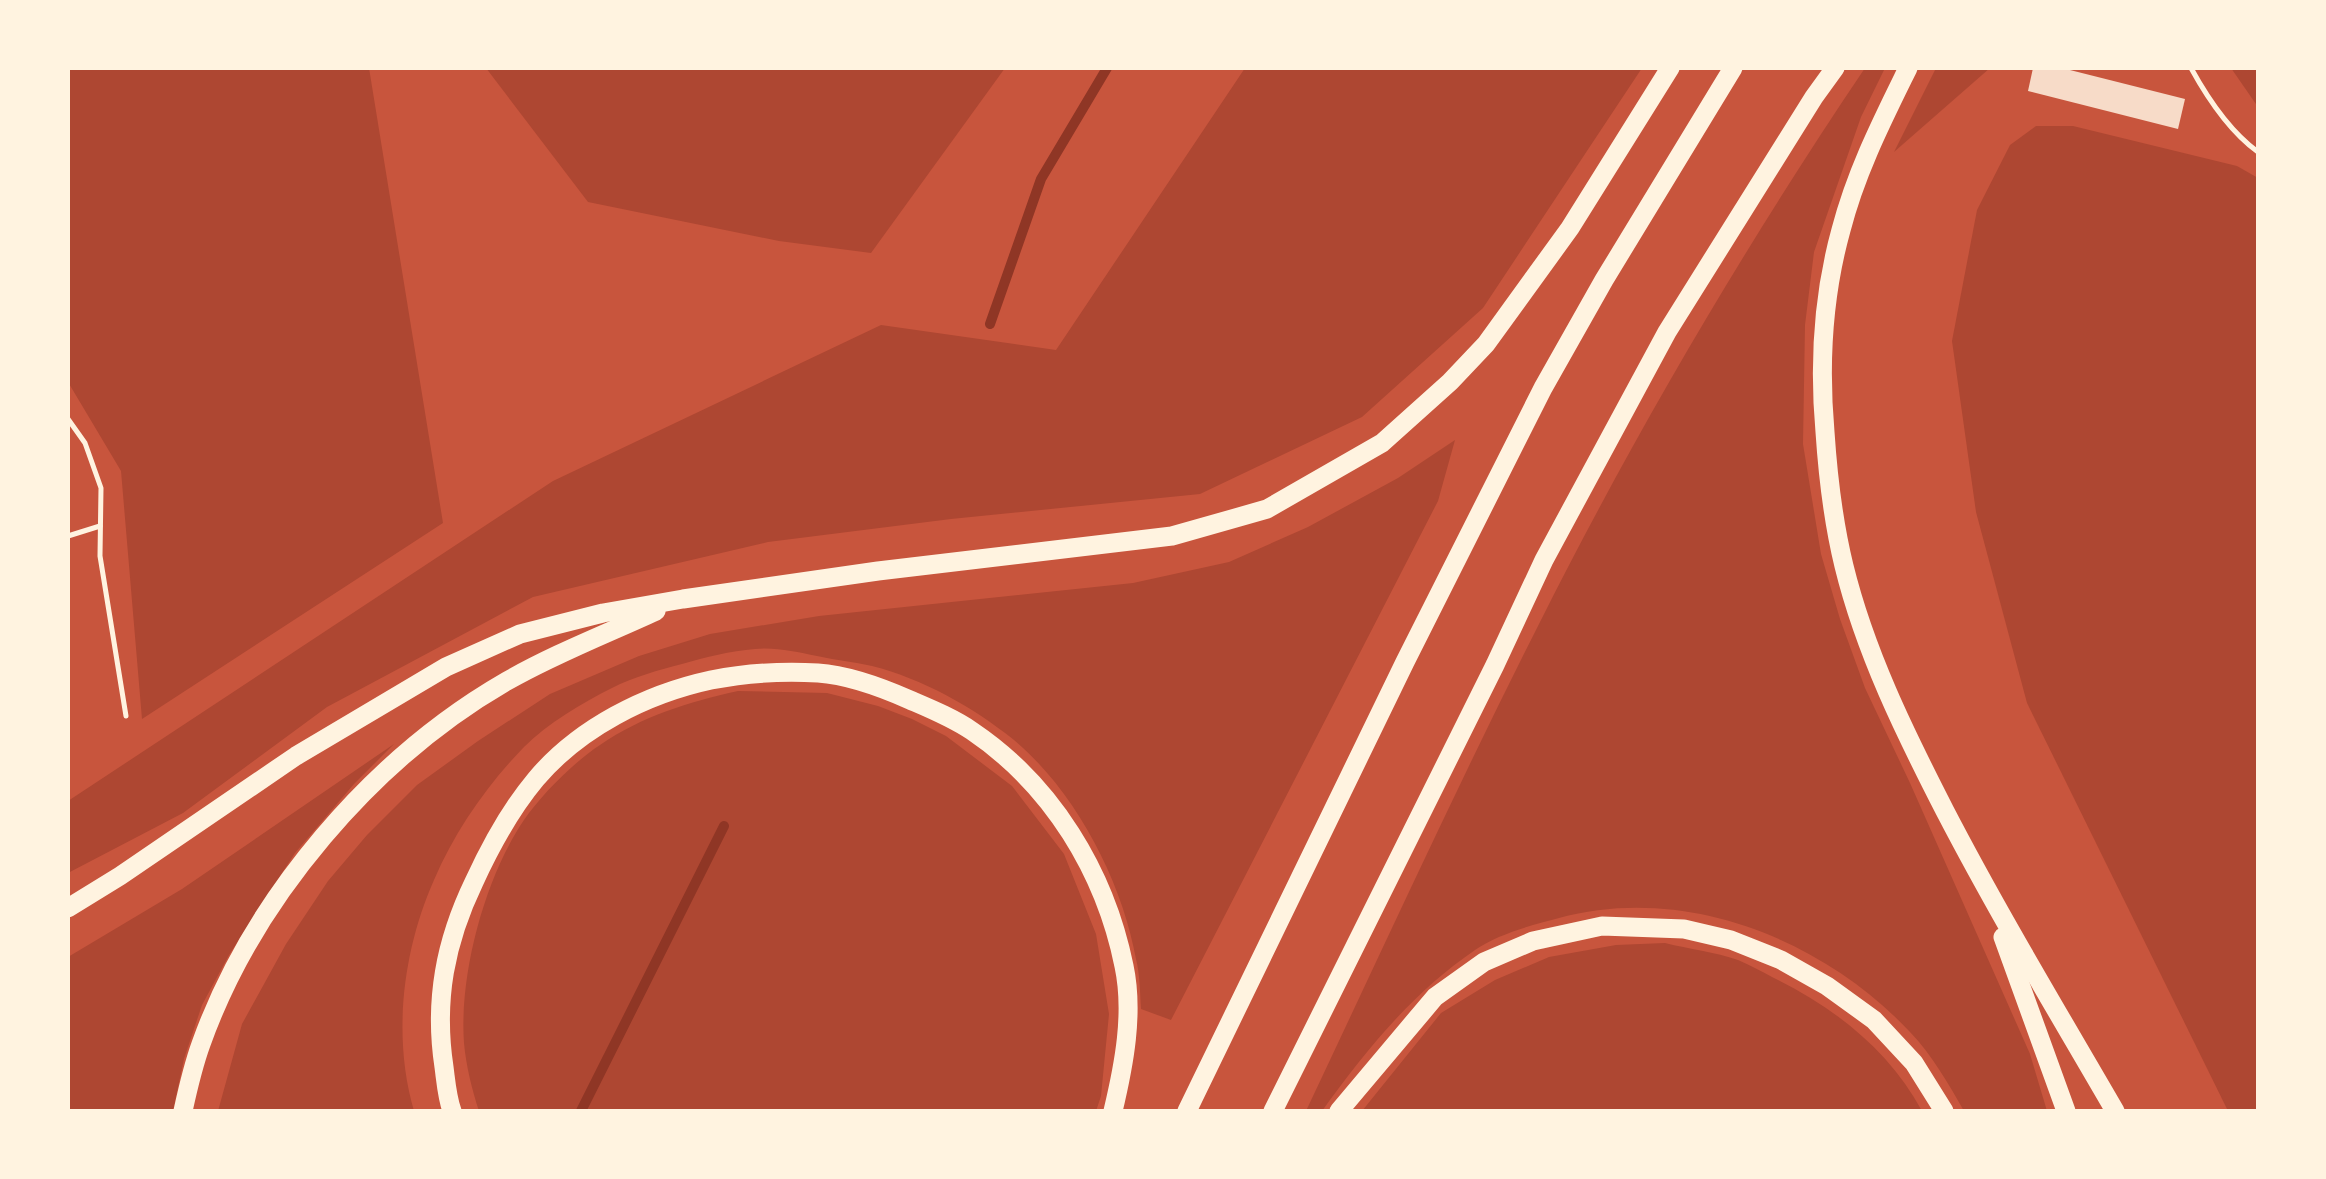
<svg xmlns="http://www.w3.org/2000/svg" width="2326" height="1179" viewBox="0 0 2326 1179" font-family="Ubuntu,sans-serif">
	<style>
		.green { fill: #ae4732 }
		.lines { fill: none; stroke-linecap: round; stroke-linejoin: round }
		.stream { stroke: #8f3625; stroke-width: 10 }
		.building { fill: #f7dbc8 }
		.service { stroke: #fff3e0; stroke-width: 5 }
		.trunk { stroke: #fff3e0; stroke-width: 19 }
	</style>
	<rect width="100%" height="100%" fill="#c8553d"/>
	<g class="green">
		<polygon points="68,68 369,68 443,523 142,719 121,471 68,382"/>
		<polygon points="486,68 1005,68 871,253 779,241 588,202"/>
		<polygon points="1245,68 1642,68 1483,308 1362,417 1200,494 951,519 768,542 533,597 327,707 183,813 68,873 68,801 553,481 881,325 1056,350"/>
		<path d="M1865,68H1885L1861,117L1814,252L1805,325L1803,444L1821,554L1840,619L1865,688L1910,783L2030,1054L2047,1111H1964C1948,1083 1932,1055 1910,1032C1823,939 1685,884 1559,918C1532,925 1498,934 1475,950C1412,993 1366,1050 1322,1111H1306C1383,948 1458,784 1540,622C1636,431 1745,246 1865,68Z"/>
		<polygon points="1936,68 1990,68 1894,152"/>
		<polygon points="2231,68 2258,68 2258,107"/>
		<polygon points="2036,126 2073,126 2237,166 2258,178 2258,1111 2228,1111 2027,703 1976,512 1952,341 1977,210 2010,145"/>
		<path d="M1455,440L1438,501L1171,1020L1141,1009C1140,993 1140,975 1136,959C1122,881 1076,792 1014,740C973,707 923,679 872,666C854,662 835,660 817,656C796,652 776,647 755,649C730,651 706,657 682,664C659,670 633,677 612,688C582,703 548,723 524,747C487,785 455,831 434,880C403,950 392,1036 414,1111H218L242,1024L286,944L328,881L367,835L417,785L478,741L550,694L639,656L710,634L819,616L1133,583L1229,562L1308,527L1398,478Z"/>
		<path d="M738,691L827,693L878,706L912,719L946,736L1012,786L1064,854L1096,934L1109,1014L1101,1096L1096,1111H479C472,1090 466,1065 464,1043C459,974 485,877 524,820C542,794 574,762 600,745C642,716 689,702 738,691Z"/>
		<polygon points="394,744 354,784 295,853 229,955 202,1005 184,1059 173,1111 68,1111 68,957 182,889"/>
		<path d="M1665,943C1689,949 1715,952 1738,960C1750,965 1761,971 1772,977C1834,1007 1889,1050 1922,1111H1362L1441,1013L1495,980L1549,957L1616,945Z"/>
	</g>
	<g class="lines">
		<g class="stream">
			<polyline points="990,324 1041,179 1107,68"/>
			<polyline points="581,1111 724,826"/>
		</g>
	</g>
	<polygon class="building" points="2033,68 2062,68 2185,99 2178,129 2028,91"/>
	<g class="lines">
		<g class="service">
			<path d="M2191,68C2208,99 2229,131 2258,152"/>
			<polyline points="68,419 85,443 101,488 100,556 126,716"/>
			<polyline points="68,536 100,526"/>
		</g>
		<g class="trunk">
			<path d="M1908,68C1882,121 1856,172 1841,230C1823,295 1819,364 1825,432C1828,477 1833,521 1844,566C1865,652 1905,733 1945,811C1998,913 2057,1011 2115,1111"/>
			<polyline points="68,908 120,876 296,756 446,667 520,634 603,613 683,599 878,571 1172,536 1267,509 1382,443 1450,382 1486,344 1570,228 1670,68"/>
			<polyline points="2003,937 2066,1111"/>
			<path d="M183,1111C188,1088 193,1066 201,1044C253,898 373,758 507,681C554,654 606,634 656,611"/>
			<path d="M452,1111C447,1097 446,1082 444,1067C434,1001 445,942 474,882C491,845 510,810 536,779C579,728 646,694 711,680C746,673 782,671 818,673C847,675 883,688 910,700C931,709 953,718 972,731C1052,785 1105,872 1124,966C1134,1013 1124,1065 1113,1111"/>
			<polyline points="1187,1111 1405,662 1543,388 1604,280 1733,68"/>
			<polyline points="1273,1111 1495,665 1544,560 1667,332 1814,97 1835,68"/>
			<polyline points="1339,1111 1435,997 1484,962 1533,941 1602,926 1684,929 1731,940 1781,960 1827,986 1874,1020 1914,1063 1944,1111"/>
		</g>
	</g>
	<rect width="2326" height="1179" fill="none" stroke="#fff3e0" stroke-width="140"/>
</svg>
